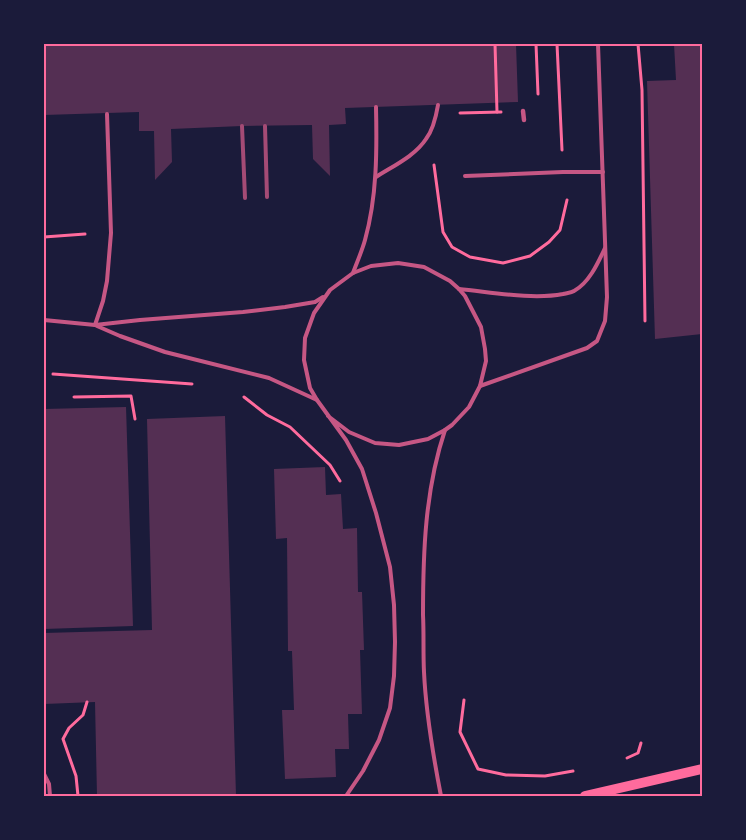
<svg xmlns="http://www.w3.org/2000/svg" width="746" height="840" viewBox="0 0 746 840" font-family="Signika,sans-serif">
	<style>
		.building { fill: #542f53 }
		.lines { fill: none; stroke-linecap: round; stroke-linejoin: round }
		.path { stroke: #ff6b9d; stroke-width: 3 }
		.service { stroke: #c65784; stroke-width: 4 }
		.pedestrian { stroke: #c65784; stroke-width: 4.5 }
		.secondary { stroke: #ff6b9d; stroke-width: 10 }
		.rail { stroke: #a44b75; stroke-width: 4 }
		.neatline { fill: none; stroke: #ff6b9d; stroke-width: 2 }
	</style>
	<rect width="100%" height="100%" fill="#1b1b3a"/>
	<g class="building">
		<polygon points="44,44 516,44 518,102 345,108 346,124 329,125 330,176 313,159 312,125 242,126 171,129 172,162 155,180 154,131 139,131 139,112 44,115"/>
		<polygon points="674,44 702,44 702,334 655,339 647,81 676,80"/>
		<polygon points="126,407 133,626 44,629 44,409"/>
		<polygon points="225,416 236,796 97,796 95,702 44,704 44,633 152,630 147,419"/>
		<polygon points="325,467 326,495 341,494 343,529 357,528 358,592 362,592 364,650 360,650 362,714 348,714 349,749 335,749 336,777 285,779 282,710 294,710 292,651 288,651 287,538 276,539 274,469"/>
	</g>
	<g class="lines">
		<g class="path">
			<polyline points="495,44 497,112"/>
			<polyline points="536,44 538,94"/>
			<polyline points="557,44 562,150"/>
			<polyline points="638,44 642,90 645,321"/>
			<polyline points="460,113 501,112"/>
			<polyline points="434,165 443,232 452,247 470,257 503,263 530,256 549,242 560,230 567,200"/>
			<polyline points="44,237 85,234"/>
			<polyline points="53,374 192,384"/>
			<polyline points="74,397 131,396 135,419"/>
			<polyline points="244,397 267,415 290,427 330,465 340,481"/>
			<polyline points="464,700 460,732 478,769 506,775 545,776 573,771"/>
			<polyline points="627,758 638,753 641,743"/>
			<polyline points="78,796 76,776 63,739 69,728 83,715 87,702"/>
		</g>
		<g class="service">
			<polyline points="465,176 563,172 603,172"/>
			<path d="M376,177C393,166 415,156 426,139C433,130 436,117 438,105"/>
			<path d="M353,273C357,262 362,251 365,240C377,197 377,151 376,107"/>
			<path d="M459,289C491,292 532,300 563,294C566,293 571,293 574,291C589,283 598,263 605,248"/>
			<polyline points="44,320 95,325 140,320 243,312 285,307 315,302 323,297"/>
			<polyline points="95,325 103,301 107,281 111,233 107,114"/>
			<polyline points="97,326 120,336 165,352 269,378 317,400"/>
			<polyline points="480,386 587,348 597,341 605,321 607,297 598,44"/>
			<polyline points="328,416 349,432 375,443 399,445 428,439 445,430 452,425 469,407 480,386 486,361 485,349 481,327 465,296 459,289 450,281 424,267 398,263 371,266 353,273 330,290 314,313 305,338 304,360 310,388 317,400 346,440 362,469 376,513 390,567 394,605 395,642 394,676 390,708 379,740 363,771 346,796"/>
			<polyline points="44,774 49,784 50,796"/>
			<path d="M441,796C433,755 426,714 424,672C423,653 424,634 423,615C423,552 425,490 445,430"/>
		</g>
		<polyline class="pedestrian" points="523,111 524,120"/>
		<polyline class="secondary" points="585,796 702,769"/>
		<g class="rail">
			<polyline points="242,126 245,198"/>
			<polyline points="265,126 267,197"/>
		</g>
	</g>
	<rect width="746" height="840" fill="none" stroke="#1b1b3a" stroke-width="90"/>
	<rect x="45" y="45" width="656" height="750" class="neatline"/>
</svg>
